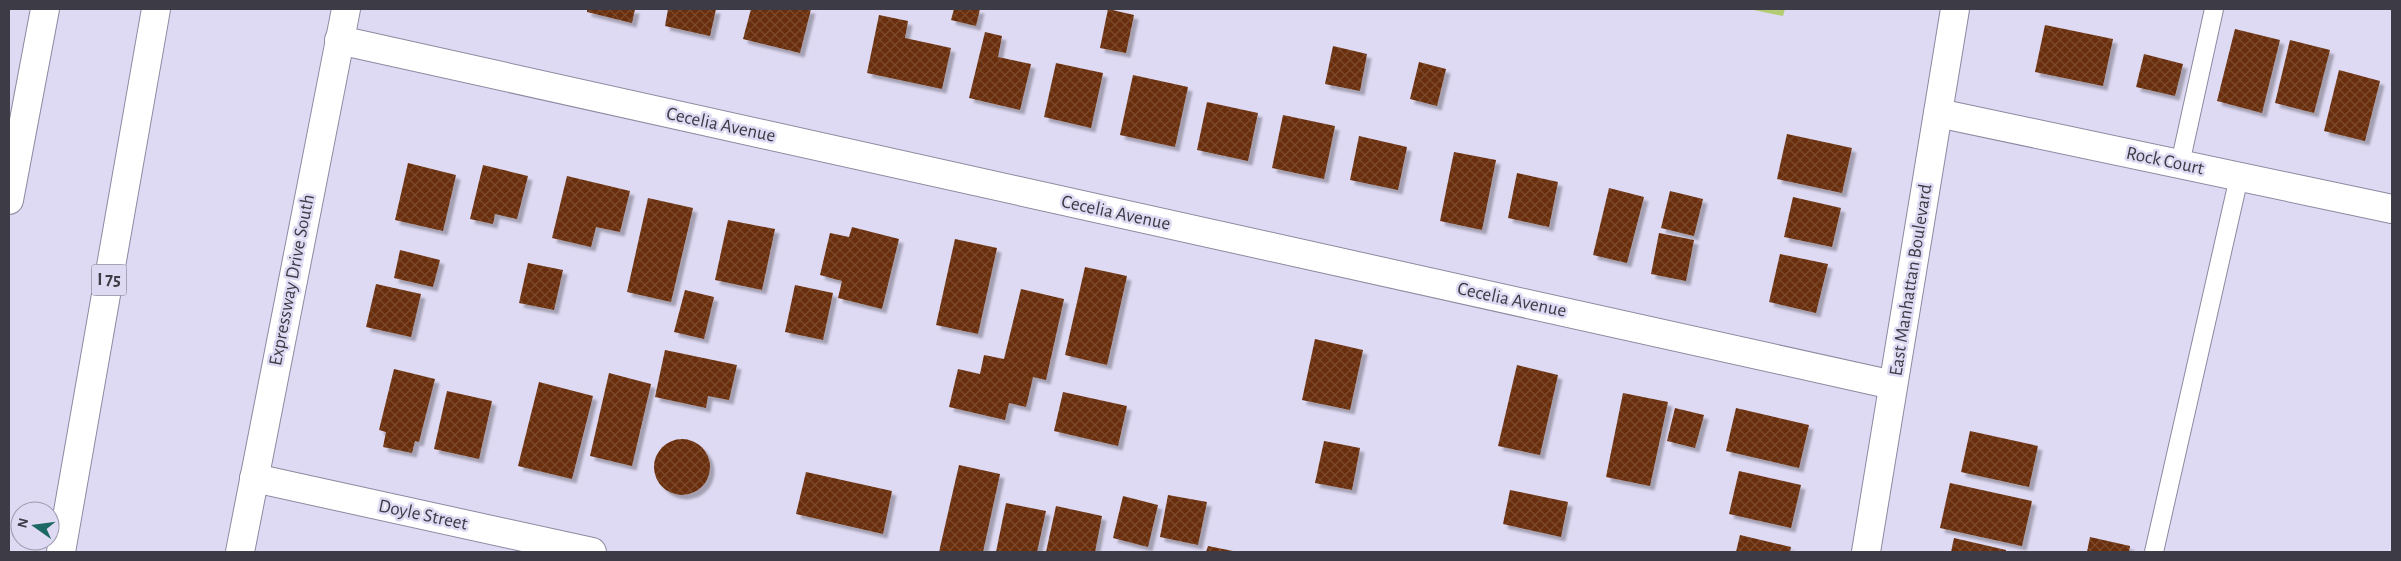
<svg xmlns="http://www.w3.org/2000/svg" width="2401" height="561" viewBox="0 0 2401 561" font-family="'Alegreya Sans',sans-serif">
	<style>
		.pitch { fill: #b3cc73 }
		.building { fill: url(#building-cross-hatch); filter: url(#shadow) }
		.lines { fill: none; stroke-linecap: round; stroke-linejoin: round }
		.lane-casing { stroke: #8e88a0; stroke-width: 20 }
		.street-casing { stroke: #8e88a0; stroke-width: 30 }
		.secondary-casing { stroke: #8e88a0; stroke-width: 30 }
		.highway-casing { stroke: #8e88a0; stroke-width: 30 }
		.lane { stroke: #fff; stroke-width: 18 }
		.street { stroke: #fff; stroke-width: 28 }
		.secondary { stroke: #fff; stroke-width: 28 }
		.highway { stroke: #fff; stroke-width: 28 }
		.labels { text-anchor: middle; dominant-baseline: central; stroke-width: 5; stroke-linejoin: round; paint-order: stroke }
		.shield { fill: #dfdaf3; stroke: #6e6b79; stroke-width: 1 }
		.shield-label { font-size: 18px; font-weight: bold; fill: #3d3b45 }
		.street-label { font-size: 19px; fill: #3d3b45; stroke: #dfdaf3 }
	</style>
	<defs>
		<pattern id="building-cross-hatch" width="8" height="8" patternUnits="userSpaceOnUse" patternTransform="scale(1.25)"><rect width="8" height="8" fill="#682d09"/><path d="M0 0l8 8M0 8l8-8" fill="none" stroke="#7b4b2f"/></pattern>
		<filter id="shadow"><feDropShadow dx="4.5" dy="4.5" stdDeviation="1" flood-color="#0004"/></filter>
	</defs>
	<rect width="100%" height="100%" fill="#dfdaf3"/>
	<polygon class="pitch" points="1749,9 1785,9 1783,16"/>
	<g class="building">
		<polygon points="587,9 635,9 632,23 587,12"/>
		<polygon points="668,9 716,9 710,36 665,26"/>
		<polygon points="751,9 811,9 800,53 743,39"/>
		<polygon points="954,9 980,9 976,26 951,20"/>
		<polygon points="1108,9 1134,15 1126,53 1100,48"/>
		<polygon points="879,15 908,21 905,38 951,48 942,89 867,73"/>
		<polygon points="2045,25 2113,39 2103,86 2035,72"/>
		<polygon points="2235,29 2280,40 2262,113 2217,101"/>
		<polygon points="985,32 1002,36 998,57 1031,64 1020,110 969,98"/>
		<polygon points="2290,40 2330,50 2314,113 2275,103"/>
		<polygon points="1333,46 1367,54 1360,91 1325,84"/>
		<polygon points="2144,54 2183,64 2175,96 2136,87"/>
		<polygon points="1419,62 1446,69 1437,106 1410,99"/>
		<polygon points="1056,63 1103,73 1091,128 1044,117"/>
		<polygon points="2339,70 2380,81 2365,141 2324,131"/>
		<polygon points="1133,75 1188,87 1175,147 1120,135"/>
		<polygon points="1207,102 1258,113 1248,161 1197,150"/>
		<polygon points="1283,115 1335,126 1324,179 1272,168"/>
		<polygon points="1787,134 1852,148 1842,193 1777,179"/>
		<polygon points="1359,136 1407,147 1398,190 1350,180"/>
		<polygon points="1454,152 1496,160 1482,230 1440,221"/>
		<polygon points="408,163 456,175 443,231 395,220"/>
		<polygon points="483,165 528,176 517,219 495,214 493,224 470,219"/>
		<polygon points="1517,173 1558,182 1549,227 1508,218"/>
		<polygon points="567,176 630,191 620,232 596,227 591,247 552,238"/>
		<polygon points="1609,188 1644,197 1627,263 1593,255"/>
		<polygon points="1670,191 1703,199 1694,236 1661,228"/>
		<polygon points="1793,197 1841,208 1832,247 1784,237"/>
		<polygon points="648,198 693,208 671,302 627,292"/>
		<polygon points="728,220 775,229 762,290 715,280"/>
		<polygon points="852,227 899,239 882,309 838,298 842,281 820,275 830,233 849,237"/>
		<polygon points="1659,233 1694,240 1686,281 1651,274"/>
		<polygon points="955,239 997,248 978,334 936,325"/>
		<polygon points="400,250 440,260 433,287 394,278"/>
		<polygon points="1780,254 1828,264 1816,313 1769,302"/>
		<polygon points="528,263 563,270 554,310 519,303"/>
		<polygon points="1085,267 1127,276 1107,365 1065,355"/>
		<polygon points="376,284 421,294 411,337 366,327"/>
		<polygon points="795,285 833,293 823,340 785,332"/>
		<polygon points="1021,289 1064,299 1046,380 1033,377 1026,407 1009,403 1005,420 949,407 958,369 980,374 984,355 1004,359"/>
		<polygon points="685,290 714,297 704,339 674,332"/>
		<polygon points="1315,339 1363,350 1350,410 1302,400"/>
		<polygon points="665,350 737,365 729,400 708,396 706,408 655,397"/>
		<polygon points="1517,365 1558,375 1540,455 1498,446"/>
		<polygon points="394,369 435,379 419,442 415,441 412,453 383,447 386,432 379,430"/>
		<polygon points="609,373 651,384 632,466 590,456"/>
		<polygon points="539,382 593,396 572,479 518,466"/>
		<polygon points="447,391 492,401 479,459 434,449"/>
		<polygon points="1063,392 1127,406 1118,446 1054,431"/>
		<polygon points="1623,393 1668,402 1650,486 1606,477"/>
		<polygon points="1675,408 1704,415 1695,448 1667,441"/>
		<polygon points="1736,408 1809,425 1799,468 1726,451"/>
		<polygon points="1970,431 2038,446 2029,487 1961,472"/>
		<circle cx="682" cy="467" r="28"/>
		<polygon points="1324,441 1360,448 1352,490 1315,483"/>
		<polygon points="959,465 1000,474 983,552 939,552"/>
		<polygon points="1739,471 1801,485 1791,528 1729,514"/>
		<polygon points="806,472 892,491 883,534 796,514"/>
		<polygon points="1950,483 2032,501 2022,546 1940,528"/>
		<polygon points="1510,490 1568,502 1561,537 1503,524"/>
		<polygon points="1168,495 1207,502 1198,545 1160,537"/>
		<polygon points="1123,496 1158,505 1148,547 1113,538"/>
		<polygon points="1006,503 1046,511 1037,552 996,552"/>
		<polygon points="1056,506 1102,516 1095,552 1046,552"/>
		<polygon points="1740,535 1791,547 1790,552 1736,552"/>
		<polygon points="2090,537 2130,546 2129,552 2087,552"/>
		<polygon points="1954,538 2006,550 2006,552 1951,552"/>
		<polygon points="1208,546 1233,551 1233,552 1206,552"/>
	</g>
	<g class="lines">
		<g class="lane-casing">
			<g id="lane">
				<polyline points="2180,164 2214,9"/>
				<polyline points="2154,552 2239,177"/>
			</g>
		</g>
		<g class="street-casing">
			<g id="street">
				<polyline points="339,40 1893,385"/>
				<polyline points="1938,113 2392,209"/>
				<polyline points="254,478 592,552"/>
			</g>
		</g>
		<g class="secondary-casing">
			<g id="secondary">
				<polyline points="240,552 346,9"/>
				<polyline points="1866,552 1955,9"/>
			</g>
		</g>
		<g class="highway-casing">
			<g id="highway">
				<polyline points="9,200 45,9"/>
				<polyline points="61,552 156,9"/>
			</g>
		</g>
		<use href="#lane" class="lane"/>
		<use href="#street" class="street"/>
		<use href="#secondary" class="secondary"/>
		<use href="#highway" class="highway"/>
	</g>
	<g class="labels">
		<rect class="shield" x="91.5" y="264.5" width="35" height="31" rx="4"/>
		<g class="shield-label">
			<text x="109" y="280">I 75</text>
		</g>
		<g class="street-label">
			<text transform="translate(721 125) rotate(12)">Cecelia Avenue</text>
			<text transform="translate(2165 161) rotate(12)">Rock Court</text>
			<text transform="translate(1116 213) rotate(12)">Cecelia Avenue</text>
			<text transform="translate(292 280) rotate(-79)">Expressway Drive South</text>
			<text transform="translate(1911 280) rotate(-81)">East Manhattan Boulevard</text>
			<text transform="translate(1512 300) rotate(12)">Cecelia Avenue</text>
			<text transform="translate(423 515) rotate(12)">Doyle Street</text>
		</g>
	</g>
	<rect width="2401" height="561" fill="none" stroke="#3d3b45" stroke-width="20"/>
	<g transform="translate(35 526) rotate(284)"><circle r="24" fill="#dfdaf3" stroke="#9e9aad"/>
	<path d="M0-4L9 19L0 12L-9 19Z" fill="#1c6864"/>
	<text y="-8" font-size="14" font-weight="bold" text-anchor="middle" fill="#3d3b45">N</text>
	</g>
</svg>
